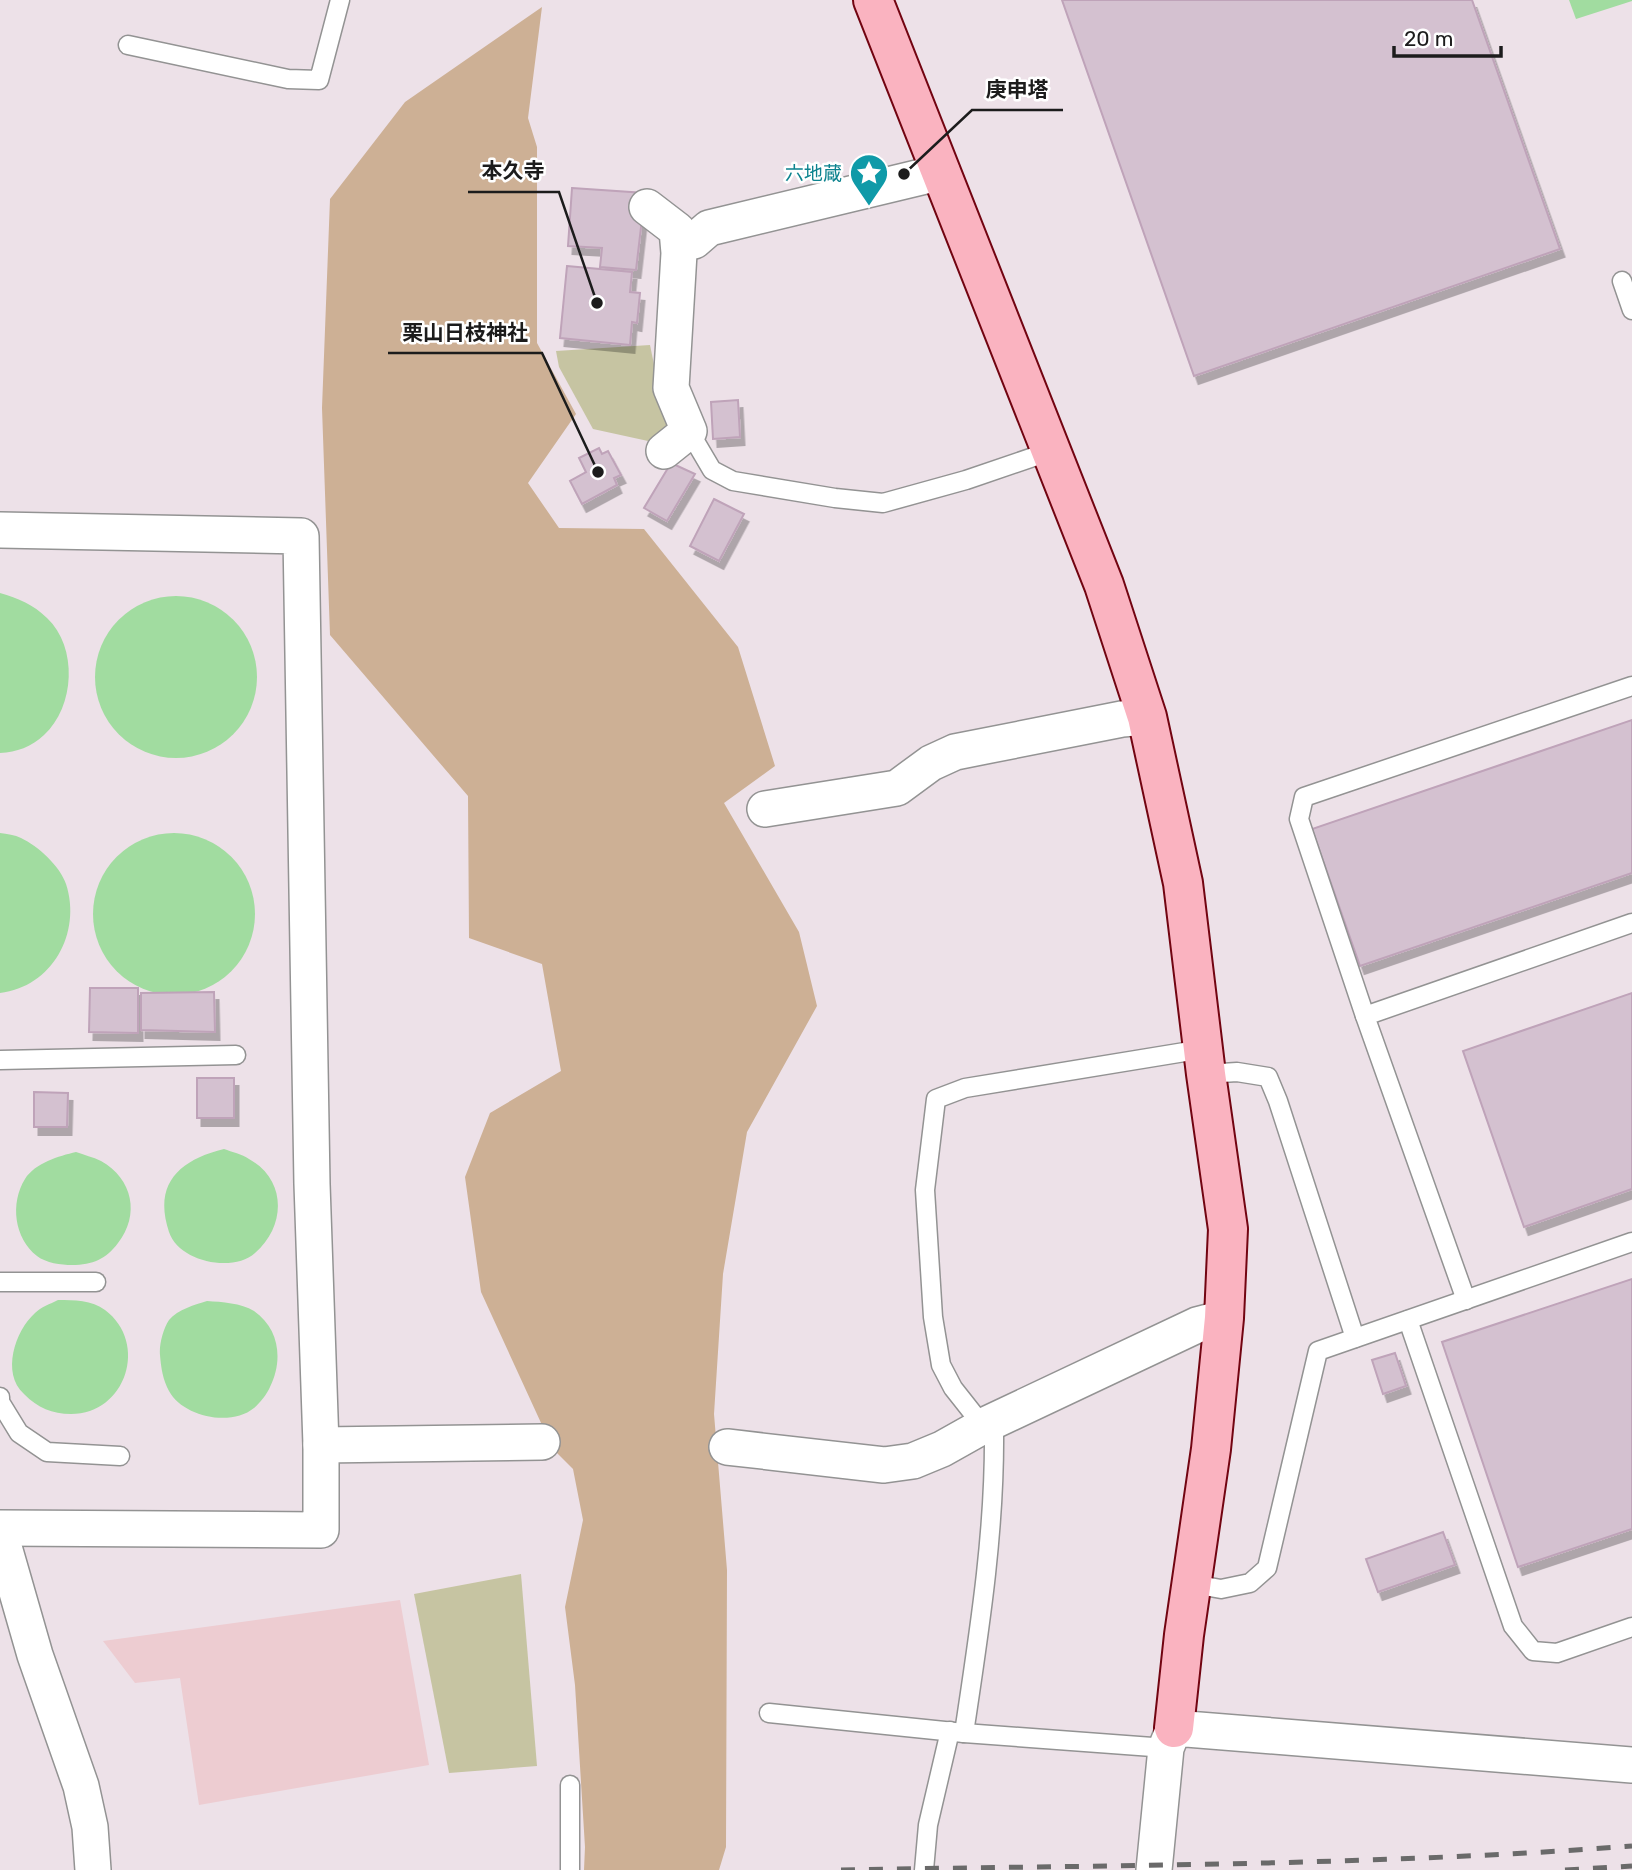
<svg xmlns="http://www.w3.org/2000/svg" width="1632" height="1870" viewBox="0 0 1632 1870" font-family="Rubik,'Noto Sans JP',sans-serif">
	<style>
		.farmland { fill: #edccd1 }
		.forest { fill: #cdb095 }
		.cemetery { fill: #c6c4a2 }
		.water { fill: #a1dca0 }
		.building { fill: #d4c1d0; stroke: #bfa3b9; stroke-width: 2; filter: url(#shadow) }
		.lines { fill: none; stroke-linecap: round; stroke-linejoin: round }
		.lane-casing { stroke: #939393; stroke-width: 21 }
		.street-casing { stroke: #939393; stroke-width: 38 }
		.secondary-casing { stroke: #720411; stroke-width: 42 }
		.lane { stroke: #fff; stroke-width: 18 }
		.street { stroke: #fff; stroke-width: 35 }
		.secondary { stroke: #fab3c0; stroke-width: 38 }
		.rail { stroke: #6a6a6a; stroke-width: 5; stroke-dasharray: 14 14; stroke-linecap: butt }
		.labels { text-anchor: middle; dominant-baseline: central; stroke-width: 5; stroke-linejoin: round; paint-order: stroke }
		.culture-label { font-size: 19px; fill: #0d838f; stroke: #fff; text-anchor: end }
		.leader { fill: none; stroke: #1c1c1c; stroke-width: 2.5 }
		.callout-dot { fill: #1c1c1c; stroke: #fff; stroke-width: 2.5 }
		.callout-label { font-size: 21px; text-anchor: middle; font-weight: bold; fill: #1c1c1c; stroke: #fff; stroke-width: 5; stroke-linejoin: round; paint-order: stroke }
	</style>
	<defs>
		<filter id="shadow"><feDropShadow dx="4.5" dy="8" stdDeviation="0" flood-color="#0004"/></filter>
	</defs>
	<rect width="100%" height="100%" fill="#ede1e8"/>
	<polygon class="farmland" points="400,1600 429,1765 199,1805 180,1678 135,1683 103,1641"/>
	<polygon class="forest" points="542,7 528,118 537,147 537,343 576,414 528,483 559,528 644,529 738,647 775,766 724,803 799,932 817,1006 747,1132 723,1274 714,1414 727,1570 726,1847 719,1870 584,1870 585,1847 575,1685 565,1607 583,1520 573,1469 553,1449 481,1292 465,1177 490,1113 561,1071 542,964 469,938 468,796 330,635 322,408 330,199 405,102"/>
	<g class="cemetery">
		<polygon points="650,345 668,433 648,441 593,429 559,367 556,351"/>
		<polygon points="521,1574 537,1766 449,1773 414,1594"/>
	</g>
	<g class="water">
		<polygon points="1569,0 1632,0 1632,1 1576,19"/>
		<path d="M0,593C18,598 34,605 47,618C78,647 75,707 44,735C31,747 17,752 0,753Z"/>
		<circle cx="176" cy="677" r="81"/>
		<path d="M0,833C7,834 15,835 21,838C38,846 60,866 66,884C82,933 52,987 0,993Z"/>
		<circle cx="174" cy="914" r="81"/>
		<path d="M224,1149C232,1152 242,1154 249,1159C287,1180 286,1226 255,1253C233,1273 179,1262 169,1232C153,1184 179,1160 224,1149Z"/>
		<path d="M76,1152C84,1155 93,1157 101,1161C133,1179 140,1215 118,1243C106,1259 93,1265 72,1265C61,1265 46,1263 37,1256C14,1238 10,1203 25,1179C35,1163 59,1156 76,1152Z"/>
		<path d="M58,1300C74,1300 92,1300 105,1310C149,1343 126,1414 71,1414C52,1414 38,1408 24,1394C1,1373 15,1331 35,1313C41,1307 50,1304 58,1300Z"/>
		<path d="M207,1301C222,1302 241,1303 254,1311C280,1329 283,1361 270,1387C267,1394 260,1403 254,1408C231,1427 183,1417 169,1391C163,1380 161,1368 160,1355C159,1345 163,1329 169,1320C178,1309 195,1305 207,1301Z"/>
	</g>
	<g class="building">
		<polygon points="1062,0 1472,0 1560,249 1194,376"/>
		<polygon points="572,188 645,193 636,270 600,267 602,248 568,246"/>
		<polygon points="567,266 632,272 630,292 640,293 637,323 632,322 630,345 560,338"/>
		<polygon points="738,400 740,437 713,439 711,402"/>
		<polygon points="599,448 602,454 608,451 621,475 614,478 617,485 582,504 570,481 586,472 579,458"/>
		<polygon points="671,463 695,474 667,521 644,508"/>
		<polygon points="714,499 744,514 719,561 690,546"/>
		<polygon points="1632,720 1632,873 1360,966 1312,829"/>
		<polygon points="90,988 138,988 138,1033 89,1032"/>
		<polygon points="214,992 215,1032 141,1030 141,993"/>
		<polygon points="1632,993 1632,1189 1524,1227 1463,1051"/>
		<rect x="197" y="1078" width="37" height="40"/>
		<polygon points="34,1092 68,1093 67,1127 34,1127"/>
		<polygon points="1632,1279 1632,1529 1518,1567 1442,1342"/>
		<polygon points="1395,1353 1406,1386 1383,1394 1372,1360"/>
		<polygon points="1443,1532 1455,1565 1378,1592 1366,1559"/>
	</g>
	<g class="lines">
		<g class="lane-casing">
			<g id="lane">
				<polyline points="128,45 288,79 319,80 340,0"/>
				<polyline points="1622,281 1632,310"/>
				<polyline points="689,431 712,470 733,481 835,498 883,503 966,480 1051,451"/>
				<polyline points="1365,1016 1299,819 1304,797 1632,686"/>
				<polyline points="0,1060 236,1055"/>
				<polyline points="1206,1074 1237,1072 1268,1077 1278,1101 1355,1338"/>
				<polyline points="0,1282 96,1282"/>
				<polyline points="1466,1300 1365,1016 1632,923"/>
				<polyline points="1408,1320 1513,1626 1533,1651 1557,1653 1632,1627"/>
				<polyline points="0,1397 0,1402 19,1433 47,1452 120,1456"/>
				<polyline points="1193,1584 1221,1589 1250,1583 1267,1568 1318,1351 1632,1242"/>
				<polyline points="769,1713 964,1733 1166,1748"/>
				<path d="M964,1733C979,1633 995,1533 994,1431L983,1426L953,1388L941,1365L933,1317L925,1190L936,1099L965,1088L1203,1049"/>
				<polyline points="570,1870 570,1785"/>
				<polyline points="924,1870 928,1825 950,1731"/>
			</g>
		</g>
		<g class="street-casing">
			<g id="street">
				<polyline points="647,207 677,230 679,253 671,388 689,431 664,451"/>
				<polyline points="694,241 709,228 942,172"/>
				<polyline points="0,530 301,536 312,1184 321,1445 321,1530 0,1528"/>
				<polyline points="765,809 897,788 931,763 955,752 1122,719 1147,717"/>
				<polyline points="321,1445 542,1442"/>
				<polyline points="727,1447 884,1465 913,1461 942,1449 983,1426 1197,1325 1224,1318"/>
				<polyline points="0,1533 35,1655 81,1786 90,1827 93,1870"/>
				<polyline points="1154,1870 1166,1748 1174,1728 1632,1765"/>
			</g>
		</g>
		<g class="secondary-casing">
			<polyline id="secondary" points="873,0 1104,585 1147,717 1183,883 1206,1074 1228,1229 1224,1318 1211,1449 1184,1635 1174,1728"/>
		</g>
		<use href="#lane" class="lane"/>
		<use href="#street" class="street"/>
		<use href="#secondary" class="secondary"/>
		<g class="rail">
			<path d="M841,1870C1104,1865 1369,1866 1632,1846"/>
			<polyline points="1565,1870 1632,1866"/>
		</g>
	</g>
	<defs>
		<g id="sight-pin" transform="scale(2.0125)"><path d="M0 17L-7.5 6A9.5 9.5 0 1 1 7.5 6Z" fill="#0f9aa8" stroke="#fff"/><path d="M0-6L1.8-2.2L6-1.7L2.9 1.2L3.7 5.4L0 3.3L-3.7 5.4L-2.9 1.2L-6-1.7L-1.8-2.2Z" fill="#fff"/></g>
	</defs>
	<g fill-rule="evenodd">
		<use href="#sight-pin" x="869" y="173"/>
	</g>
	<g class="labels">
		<g class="culture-label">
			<text x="842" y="173">六地蔵</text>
		</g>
	</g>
	<path class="leader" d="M904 174L972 110H1063M597 303L559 192H468M598 472L542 353H388"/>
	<g class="callout-dot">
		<circle cx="904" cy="174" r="7"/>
		<circle cx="597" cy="303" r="7"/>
		<circle cx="598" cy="472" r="7"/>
	</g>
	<g class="callout-label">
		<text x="1017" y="97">庚申塔</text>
		<text x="513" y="178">本久寺</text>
		<text x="465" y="340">栗山日枝神社</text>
	</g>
	<path d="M1394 46v10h107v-10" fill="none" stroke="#1c1c1c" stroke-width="3.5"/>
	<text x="1404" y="46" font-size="21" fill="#1c1c1c" stroke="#ffffff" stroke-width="5" paint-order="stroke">20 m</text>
</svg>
